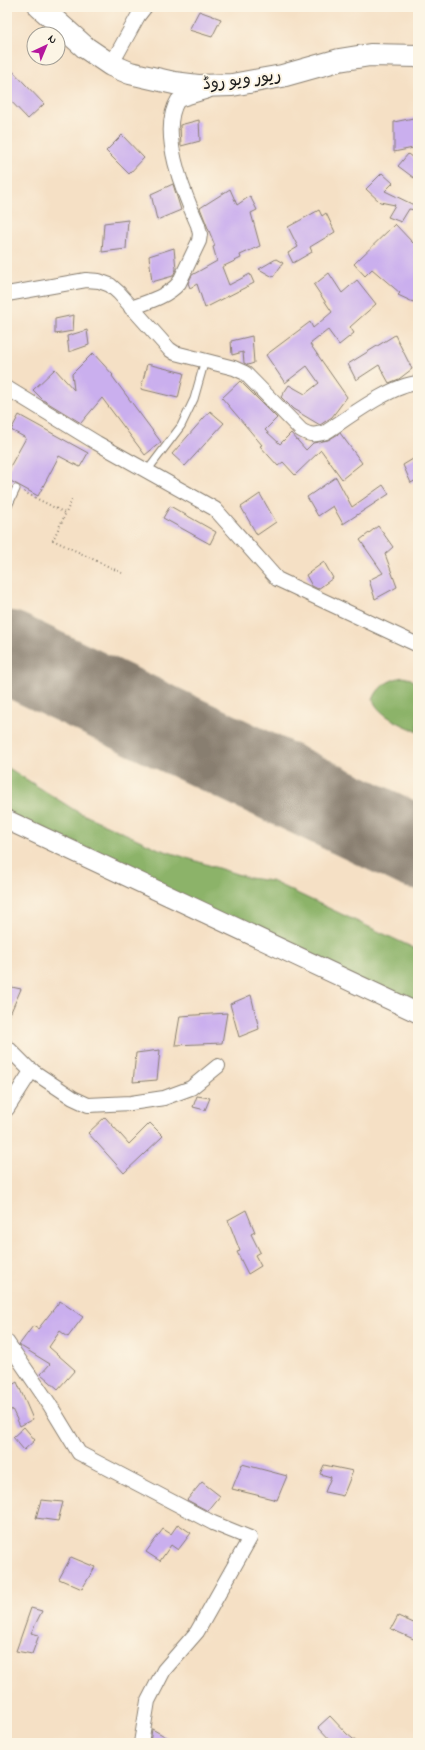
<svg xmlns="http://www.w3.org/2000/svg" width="425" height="1750" viewBox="0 0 425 1750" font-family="'Indie Flower','Playpen Sans Arabic',sans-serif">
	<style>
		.forest { fill: #8cb369; stroke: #546842 }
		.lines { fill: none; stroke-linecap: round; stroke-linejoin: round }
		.runway { stroke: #887e70; stroke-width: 83 }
		.building { fill: #caafee }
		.lane-casing { stroke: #887e70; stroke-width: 9 }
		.street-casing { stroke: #887e70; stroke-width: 16 }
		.secondary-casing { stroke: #887e70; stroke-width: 21 }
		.highway-casing { stroke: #887e70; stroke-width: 24 }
		.path { stroke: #887e70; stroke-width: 2; stroke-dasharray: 1 3; stroke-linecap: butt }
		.lane { stroke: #fff; stroke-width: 7 }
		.street { stroke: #fff; stroke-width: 14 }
		.secondary { stroke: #fff; stroke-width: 19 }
		.highway { stroke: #fff; stroke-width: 22 }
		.labels { text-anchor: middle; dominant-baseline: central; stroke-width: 4; stroke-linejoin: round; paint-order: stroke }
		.street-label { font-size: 17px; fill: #1c1c1c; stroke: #fcf5e5 }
	</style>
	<rect width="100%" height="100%" fill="#fcf5e5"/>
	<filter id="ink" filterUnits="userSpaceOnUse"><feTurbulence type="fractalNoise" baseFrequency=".025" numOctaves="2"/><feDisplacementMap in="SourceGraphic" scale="8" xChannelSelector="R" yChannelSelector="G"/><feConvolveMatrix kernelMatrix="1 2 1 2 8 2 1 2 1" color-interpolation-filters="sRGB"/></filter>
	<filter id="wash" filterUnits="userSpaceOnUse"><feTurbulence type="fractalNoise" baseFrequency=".012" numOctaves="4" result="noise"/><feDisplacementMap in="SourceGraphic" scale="16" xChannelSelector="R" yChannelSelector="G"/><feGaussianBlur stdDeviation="0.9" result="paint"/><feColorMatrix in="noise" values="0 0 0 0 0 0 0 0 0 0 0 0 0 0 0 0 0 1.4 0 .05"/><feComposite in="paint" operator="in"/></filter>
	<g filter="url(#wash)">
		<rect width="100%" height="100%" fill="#f5e0c5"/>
		<g class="forest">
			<path d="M403,677L411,679L418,685V732C402,724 380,717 373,700C377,687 390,679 403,677Z"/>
			<polygon points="7,767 76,811 159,849 249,878 271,881 418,950 418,1010 7,813"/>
		</g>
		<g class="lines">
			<polyline class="runway" points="7,652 418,848"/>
		</g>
		<g id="blocks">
			<g class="building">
				<polygon points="199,11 221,19 212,37 189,30"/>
				<polygon points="7,65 44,104 28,119 7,97"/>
				<polygon points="418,117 418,147 394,152 394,122"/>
				<polygon points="199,120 200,141 181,146 180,125"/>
				<polygon points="122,135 144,158 129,174 106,151"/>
				<polygon points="408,154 418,162 418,173 414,178 398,166"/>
				<polygon points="382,173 393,183 385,191 416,206 415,210 409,209 401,222 388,217 395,205 380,202 366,189"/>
				<polygon points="173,184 181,210 157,220 151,194"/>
				<polygon points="230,189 237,205 250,196 257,210 251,213 260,246 240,255 241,258 222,267 229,285 250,274 254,283 205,308 197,284 190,288 188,283 192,275 217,261 213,247 215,246 200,208"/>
				<polygon points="319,210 322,216 326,213 335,232 310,247 312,252 293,263 288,253 298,247 288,227"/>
				<polygon points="128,220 126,249 102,252 104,223"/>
				<polygon points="395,224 413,243 418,238 418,294 413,302 398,295 400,293 372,269 365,276 354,264"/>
				<polygon points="174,248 176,269 173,276 152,282 149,256"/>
				<polygon points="276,259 283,263 273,277 259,269"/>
				<polygon points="329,273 342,293 357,280 376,304 350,327 354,333 339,345 328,330 310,344 347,397 332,417 320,425 293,409 281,397 289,385 305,394 319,383 307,366 285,383 266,355 310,322 313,328 332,312 314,285"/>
				<polygon points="74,315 73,331 55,334 55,319"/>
				<polygon points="87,330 89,345 69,352 67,336"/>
				<polygon points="395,335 412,369 399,379 389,383 379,365 356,380 348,364"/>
				<polygon points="252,336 254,363 248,365 244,363 243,352 232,355 231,341"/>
				<polygon points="93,353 113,375 112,376 161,442 145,455 102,398 81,423 43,400 33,390 55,369 74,390 72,374"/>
				<polygon points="147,364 184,373 178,398 141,389"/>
				<polygon points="240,381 277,418 265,430 280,444 291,433 306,450 313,443 328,440 340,433 362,463 342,479 321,450 295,475 283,462 278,466 260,446 262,445 222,398"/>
				<polygon points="210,411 224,423 185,466 172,454"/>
				<polygon points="19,415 88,453 80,467 59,456 38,496 7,479 7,472 26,438 11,430"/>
				<polygon points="418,456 418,479 411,483 403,465"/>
				<polygon points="336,477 352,507 383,485 389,494 343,524 333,506 318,516 307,497"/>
				<polygon points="260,494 276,522 257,535 241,507"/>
				<polygon points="170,506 216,532 210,544 163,518"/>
				<polygon points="378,526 393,547 385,554 397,587 375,599 369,580 383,573 360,540"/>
				<polygon points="324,562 333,578 318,589 312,586 306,575"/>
				<polygon points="7,986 21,989 7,1021"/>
				<polygon points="251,995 259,1029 239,1037 230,1004"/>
				<polygon points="227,1013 222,1043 175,1045 180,1016"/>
				<polygon points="160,1050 157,1080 133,1082 136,1053"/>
				<polygon points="197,1096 210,1098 205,1110 193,1107"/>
				<polygon points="105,1117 129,1144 150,1123 163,1136 124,1173 88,1133"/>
				<polygon points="246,1210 255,1232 251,1234 260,1252 255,1255 261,1266 248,1274 237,1252 240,1251 228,1220"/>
				<polygon points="60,1301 83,1317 68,1337 60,1331 49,1347 75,1370 58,1389 41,1374 50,1364 19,1345 33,1326 38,1329"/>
				<polygon points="17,1382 33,1419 20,1426 12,1409 7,1415 7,1388"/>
				<polygon points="24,1427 35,1440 24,1450 13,1437"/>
				<polygon points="242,1464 287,1476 277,1500 232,1489"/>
				<polygon points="324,1465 353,1471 343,1496 325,1492 331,1477 320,1474"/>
				<polygon points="202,1482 220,1496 208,1511 187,1500"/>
				<polygon points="41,1500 63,1502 58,1521 36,1518"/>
				<polygon points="178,1524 191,1533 178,1550 171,1545 160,1561 146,1552 163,1529 171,1534"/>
				<polygon points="71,1557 95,1567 82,1589 59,1579"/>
				<polygon points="31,1608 42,1611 31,1633 39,1635 32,1654 16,1651"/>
				<polygon points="398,1616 418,1625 418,1641 391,1629"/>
				<polygon points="330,1716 347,1734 358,1743 333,1743 318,1727"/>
				<polygon points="152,1729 177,1743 150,1743"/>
			</g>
		</g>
	</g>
	<g filter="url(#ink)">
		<use href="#blocks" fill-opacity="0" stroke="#887e70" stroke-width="1"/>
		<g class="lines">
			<g class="lane-casing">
				<g id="lane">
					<polyline points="147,471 181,426 194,399 205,360"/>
					<polyline points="7,508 16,489"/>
				</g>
			</g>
			<g class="street-casing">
				<g id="street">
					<polyline points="111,65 138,16 145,7"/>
					<path d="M7,294L86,280L99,281L110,285L119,293L169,349L175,353L234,368L245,373L301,430C311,436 315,435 326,432C349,417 391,385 418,383"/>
					<path d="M131,308C148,302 168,296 179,283L199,241L200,234L198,225C184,194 158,132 178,100L208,91"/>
					<polyline points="7,388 97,443 215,509 277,579 418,645"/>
					<polyline points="7,1047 28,1068 73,1098 88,1105 131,1103 164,1098 191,1088 218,1066"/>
					<polyline points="7,1109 32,1070"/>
					<polyline points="7,1342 48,1402 79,1453 213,1523 250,1538 197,1632 164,1670 148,1701 141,1743"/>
				</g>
			</g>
			<g class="secondary-casing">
				<polyline id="secondary" points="7,820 418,1013"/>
			</g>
			<g class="highway-casing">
				<polyline id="highway" points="40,7 86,48 111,65 130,73 174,83 198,86 232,85 282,76 339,60 370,55 418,56"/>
			</g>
			<g class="path">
				<polyline points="24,492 65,513"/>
				<polyline points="72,500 53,540 122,573"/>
			</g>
			<use href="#lane" class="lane"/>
			<use href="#street" class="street"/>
			<use href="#secondary" class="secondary"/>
			<use href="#highway" class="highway"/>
		</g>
	</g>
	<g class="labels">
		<g class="street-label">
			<text transform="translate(242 80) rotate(-7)">ریور ویو روڈ</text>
		</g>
	</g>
	<rect width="425" height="1750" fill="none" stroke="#fcf5e5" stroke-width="24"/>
	<g transform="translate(46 46) rotate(44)"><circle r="19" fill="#fcf5e5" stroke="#a29e95"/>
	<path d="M0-3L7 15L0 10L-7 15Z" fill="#b5179e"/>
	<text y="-6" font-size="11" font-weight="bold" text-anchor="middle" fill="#1c1c1c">N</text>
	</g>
</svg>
